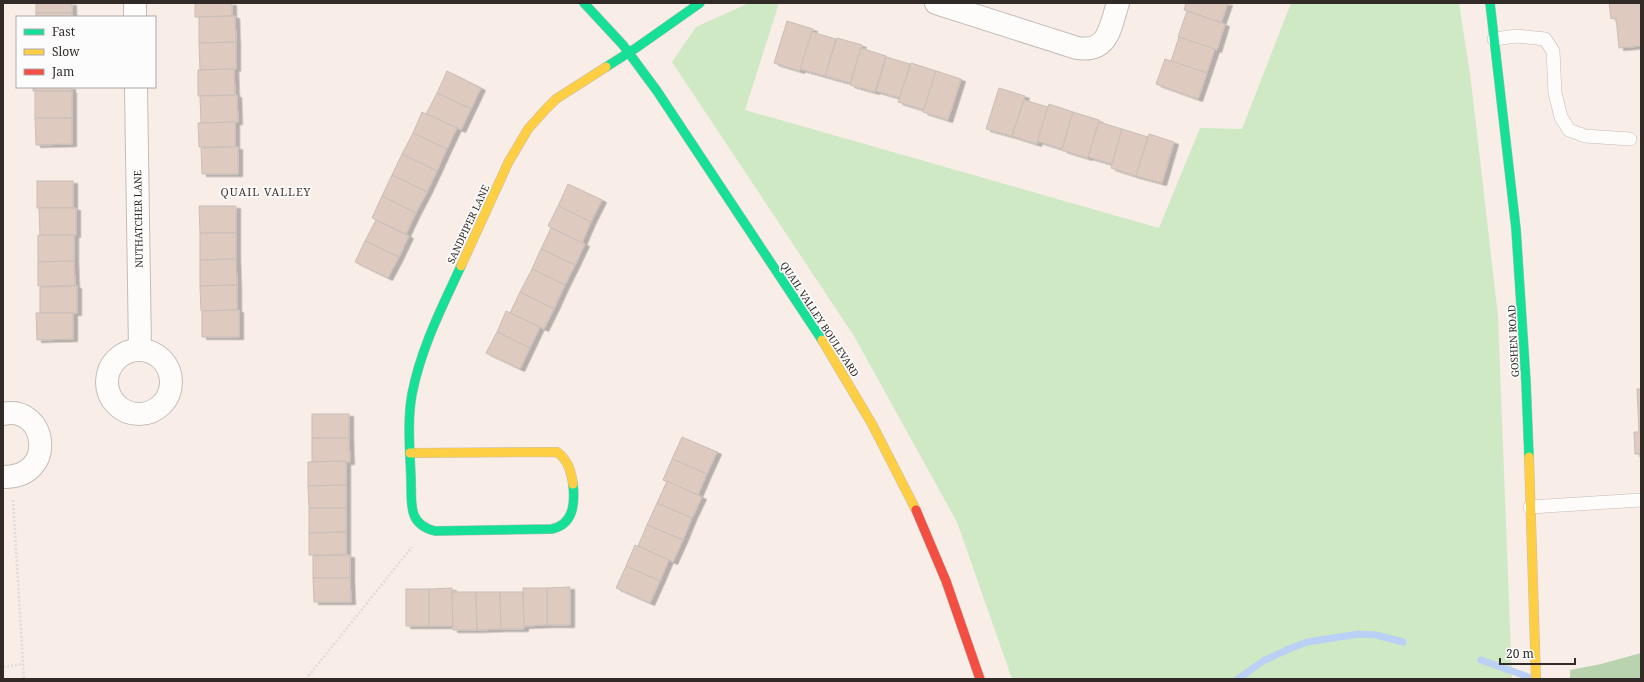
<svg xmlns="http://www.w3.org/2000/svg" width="1644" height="682" viewBox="0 0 1644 682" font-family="'Noto Serif',serif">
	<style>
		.green { fill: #cfe9c5 }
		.forest { fill: #b8d3ad }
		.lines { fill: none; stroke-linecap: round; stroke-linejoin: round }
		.stream { stroke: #bad0f4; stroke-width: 7 }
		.building { fill: #decabf; stroke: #c8bfba; filter: url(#shadow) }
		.lane-casing { stroke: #c4bcb7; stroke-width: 14 }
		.street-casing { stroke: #c4bcb7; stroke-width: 24 }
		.fast-casing { stroke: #c4bcb7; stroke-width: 10 }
		.slow-casing { stroke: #c4bcb7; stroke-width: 10 }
		.jam-casing { stroke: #c4bcb7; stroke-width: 10 }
		.path { stroke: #dfdcda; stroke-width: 2.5; stroke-dasharray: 2 2; stroke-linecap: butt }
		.lane { stroke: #fefcfb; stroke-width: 13 }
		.street { stroke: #fefcfb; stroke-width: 22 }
		.fast { stroke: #16e098; stroke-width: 9 }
		.slow { stroke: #ffcf43; stroke-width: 9 }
		.jam { stroke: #f24e42; stroke-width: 9 }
		.labels { text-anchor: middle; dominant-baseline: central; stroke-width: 3.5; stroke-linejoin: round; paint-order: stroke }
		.street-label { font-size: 10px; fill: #322a27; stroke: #fcfcfc }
		.neighbourhood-label { font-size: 11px; letter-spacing: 1px; fill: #43342d; stroke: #fcfcfc }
	</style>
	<defs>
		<filter id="shadow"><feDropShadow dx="4.5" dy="2.5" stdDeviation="0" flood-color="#0004"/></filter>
	</defs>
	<rect width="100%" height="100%" fill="#f8ede7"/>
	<polygon class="green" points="749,3 779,3 745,110 1159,228 1200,128 1242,129 1291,3 1459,3 1471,81 1498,316 1512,679 1012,679 957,522 854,336 672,62 696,27"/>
	<polygon class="forest" points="1641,653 1641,679 1570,679 1570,670 1601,664"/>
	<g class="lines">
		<g class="stream">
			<polyline points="1481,660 1534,679"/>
			<polyline points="1238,679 1263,661 1289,649 1307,642 1359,634 1376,635 1403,642"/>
		</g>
	</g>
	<g class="building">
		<rect x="36" y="3" width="36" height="10"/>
		<polygon points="195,3 232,3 232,16 195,17"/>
		<polygon points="1186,3 1228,3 1221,23 1184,10"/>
		<polygon points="1609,3 1641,3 1641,46 1619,48 1616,18 1611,19"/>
		<polygon points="1187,11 1225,24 1217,50 1178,37"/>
		<rect x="36" y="13" width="36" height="4"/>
		<polygon points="232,16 235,16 236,42 199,43 199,17"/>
		<polygon points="787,21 813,29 800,71 774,63"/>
		<polygon points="812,32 836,39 825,76 800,69"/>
		<polygon points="1179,37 1215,49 1207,73 1171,61"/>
		<polygon points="837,38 862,45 850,83 825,76"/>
		<polygon points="236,42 236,69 200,70 199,43"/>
		<polygon points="861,48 886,56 875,92 850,85"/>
		<polygon points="886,57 910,64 900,98 876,91"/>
		<polygon points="1165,59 1207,73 1198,99 1156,84"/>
		<polygon points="911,63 936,71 924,110 898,102"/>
		<polygon points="234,69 235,95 198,96 198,70"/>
		<polygon points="447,71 481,88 471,109 437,93"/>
		<polygon points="936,71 961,79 948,120 923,112"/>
		<rect x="33" y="87" width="38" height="4"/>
		<polygon points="999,88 1025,96 1012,136 986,129"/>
		<rect x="35" y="91" width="37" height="27"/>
		<polygon points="437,93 471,109 461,130 426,114"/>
		<polygon points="237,95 238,122 201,123 200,96"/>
		<polygon points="1024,100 1048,107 1037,144 1012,136"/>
		<polygon points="1049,104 1073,112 1062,149 1037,141"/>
		<polygon points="422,112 457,128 447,149 413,133"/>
		<polygon points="1073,112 1099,120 1088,158 1062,150"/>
		<polygon points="35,118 72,118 72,144 36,145"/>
		<polygon points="235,122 235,147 199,147 198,123"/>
		<polygon points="1099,122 1122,129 1112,164 1088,157"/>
		<polygon points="1122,129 1148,137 1136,176 1111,168"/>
		<polygon points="413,133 447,149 437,171 402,154"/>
		<polygon points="1149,134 1174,142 1162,183 1136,176"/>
		<polygon points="235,147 238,147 238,174 202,174 201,148"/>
		<polygon points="402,154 437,171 427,192 392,175"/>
		<polygon points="392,175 427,192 416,213 382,196"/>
		<rect x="37" y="181" width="36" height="27"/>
		<polygon points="568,184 602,200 591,222 558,206"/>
		<polygon points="382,196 416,213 406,234 372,218"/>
		<polygon points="199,206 236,206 236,233 200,233"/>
		<polygon points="558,206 591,222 582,243 548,226"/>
		<polygon points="39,208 76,208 76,235 40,235"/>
		<polygon points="376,220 409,236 399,257 365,241"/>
		<polygon points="551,228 585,244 575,265 541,249"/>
		<polygon points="200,233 236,233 236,259 200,260"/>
		<polygon points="38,235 74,235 74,261 38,262"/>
		<polygon points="365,241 399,257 388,278 355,262"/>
		<polygon points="541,249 575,265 565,285 532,269"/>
		<polygon points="236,259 237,285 200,286 200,260"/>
		<polygon points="74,261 75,286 38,286 38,262"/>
		<polygon points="532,269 565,285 554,309 520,292"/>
		<polygon points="237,285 237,310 201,311 200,286"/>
		<polygon points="77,286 77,313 40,313 40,287"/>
		<polygon points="520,292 554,309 544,329 510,313"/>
		<polygon points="239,310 239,337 202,337 202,311"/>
		<polygon points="506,311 540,327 530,348 497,332"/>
		<polygon points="36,313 73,313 73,339 37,340"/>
		<polygon points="497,332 530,348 520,369 486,353"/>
		<polygon points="1637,389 1641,389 1641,466 1640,454 1635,454 1634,432 1639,432"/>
		<rect x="312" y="414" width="37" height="24"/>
		<polygon points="682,437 717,452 707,474 672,459"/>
		<polygon points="312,438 349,438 350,462 312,462"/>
		<polygon points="672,459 707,474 698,495 663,480"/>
		<polygon points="346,461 346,485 308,486 308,462"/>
		<polygon points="667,481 702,497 692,518 657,503"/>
		<polygon points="346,485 346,508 309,508 308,486"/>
		<polygon points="657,503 692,518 683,540 647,525"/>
		<polygon points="309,508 346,508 346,532 309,533"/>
		<polygon points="647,525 683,540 673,562 638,546"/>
		<polygon points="346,532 346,555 309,555 309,533"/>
		<polygon points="635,545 669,560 660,581 626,566"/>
		<polygon points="350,555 350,578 313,578 313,556"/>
		<polygon points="626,566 660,581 650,603 616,588"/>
		<polygon points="313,578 350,578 351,602 314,602"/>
		<polygon points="570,587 570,625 547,625 547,588"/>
		<polygon points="452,588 453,626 429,626 429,589"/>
		<polygon points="523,588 547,588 547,625 524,626"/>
		<rect x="406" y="589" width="23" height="37"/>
		<polygon points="452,592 476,592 477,630 453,630"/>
		<polygon points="476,592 500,592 501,629 477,630"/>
		<polygon points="500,592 523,592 524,629 501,629"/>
	</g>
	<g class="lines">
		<g class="lane-casing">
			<g id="lane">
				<polyline points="1494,39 1517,36 1545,39 1553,51 1555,93 1561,117 1569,130 1585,136 1630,139"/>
				<polyline points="1530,507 1641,500"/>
			</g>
		</g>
		<g class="street-casing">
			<g id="street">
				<polyline points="135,3 135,17"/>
				<path d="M936,3L1077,48C1109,53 1110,27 1118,3"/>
				<polyline points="136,87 140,350"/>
				<circle cx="139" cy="382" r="32"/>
				<path d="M3,414C47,404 58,478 3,477"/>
			</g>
		</g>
		<g class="fast-casing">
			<g id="fast">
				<polyline points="584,3 623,45 657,91 822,340"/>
				<polyline points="1490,3 1516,229 1526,382 1529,457"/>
				<polyline points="606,67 636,48 700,3"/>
				<path d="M461,266C442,307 421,348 412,394C407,422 410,451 411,479C412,503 407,524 435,531L552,529C574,524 575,503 573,484"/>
			</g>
		</g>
		<g class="slow-casing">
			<g id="slow">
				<polyline points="461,266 508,163 528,129 546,109 556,99 606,67"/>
				<polyline points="822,340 872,424 916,510"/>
				<path d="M410,453L557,452C568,460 571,471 573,484"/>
				<polyline points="1529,457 1536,679"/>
			</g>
		</g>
		<g class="jam-casing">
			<polyline id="jam" points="916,510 946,581 980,679"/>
		</g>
		<g class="path">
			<polyline points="13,500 24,679"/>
			<polyline points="3,667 23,664"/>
			<polyline points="306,679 412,547"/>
		</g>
		<use href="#lane" class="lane"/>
		<use href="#street" class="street"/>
		<use href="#fast" class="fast"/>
		<use href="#slow" class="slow"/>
		<use href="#jam" class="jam"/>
	</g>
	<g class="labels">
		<g class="street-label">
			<text transform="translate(138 219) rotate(-91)">NUTHATCHER LANE</text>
			<text transform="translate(468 224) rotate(-65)">SANDPIPER LANE</text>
			<text transform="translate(820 319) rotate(57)">QUAIL VALLEY BOULEVARD</text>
			<text transform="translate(1513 341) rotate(-93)">GOSHEN ROAD</text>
		</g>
		<g class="neighbourhood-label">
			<text x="266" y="191">QUAIL VALLEY</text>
		</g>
	</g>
	<rect width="1644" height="682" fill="none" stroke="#322a27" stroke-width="8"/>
	<rect x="16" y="16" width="140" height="72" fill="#fcfcfc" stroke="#aba8a7"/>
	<rect x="24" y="29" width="20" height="6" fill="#16e098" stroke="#aba8a7"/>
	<text x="52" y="36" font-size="12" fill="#322a27">Fast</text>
	<rect x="24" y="49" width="20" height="6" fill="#ffcf43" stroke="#aba8a7"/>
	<text x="52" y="56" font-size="12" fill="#322a27">Slow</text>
	<rect x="24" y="69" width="20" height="6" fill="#f24e42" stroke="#aba8a7"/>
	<text x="52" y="76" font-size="12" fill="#322a27">Jam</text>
	<path d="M1500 658v6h75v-6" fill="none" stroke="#322a27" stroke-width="2"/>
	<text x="1506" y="658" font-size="12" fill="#322a27" stroke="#fcfcfc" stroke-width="3" paint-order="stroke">20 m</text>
</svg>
